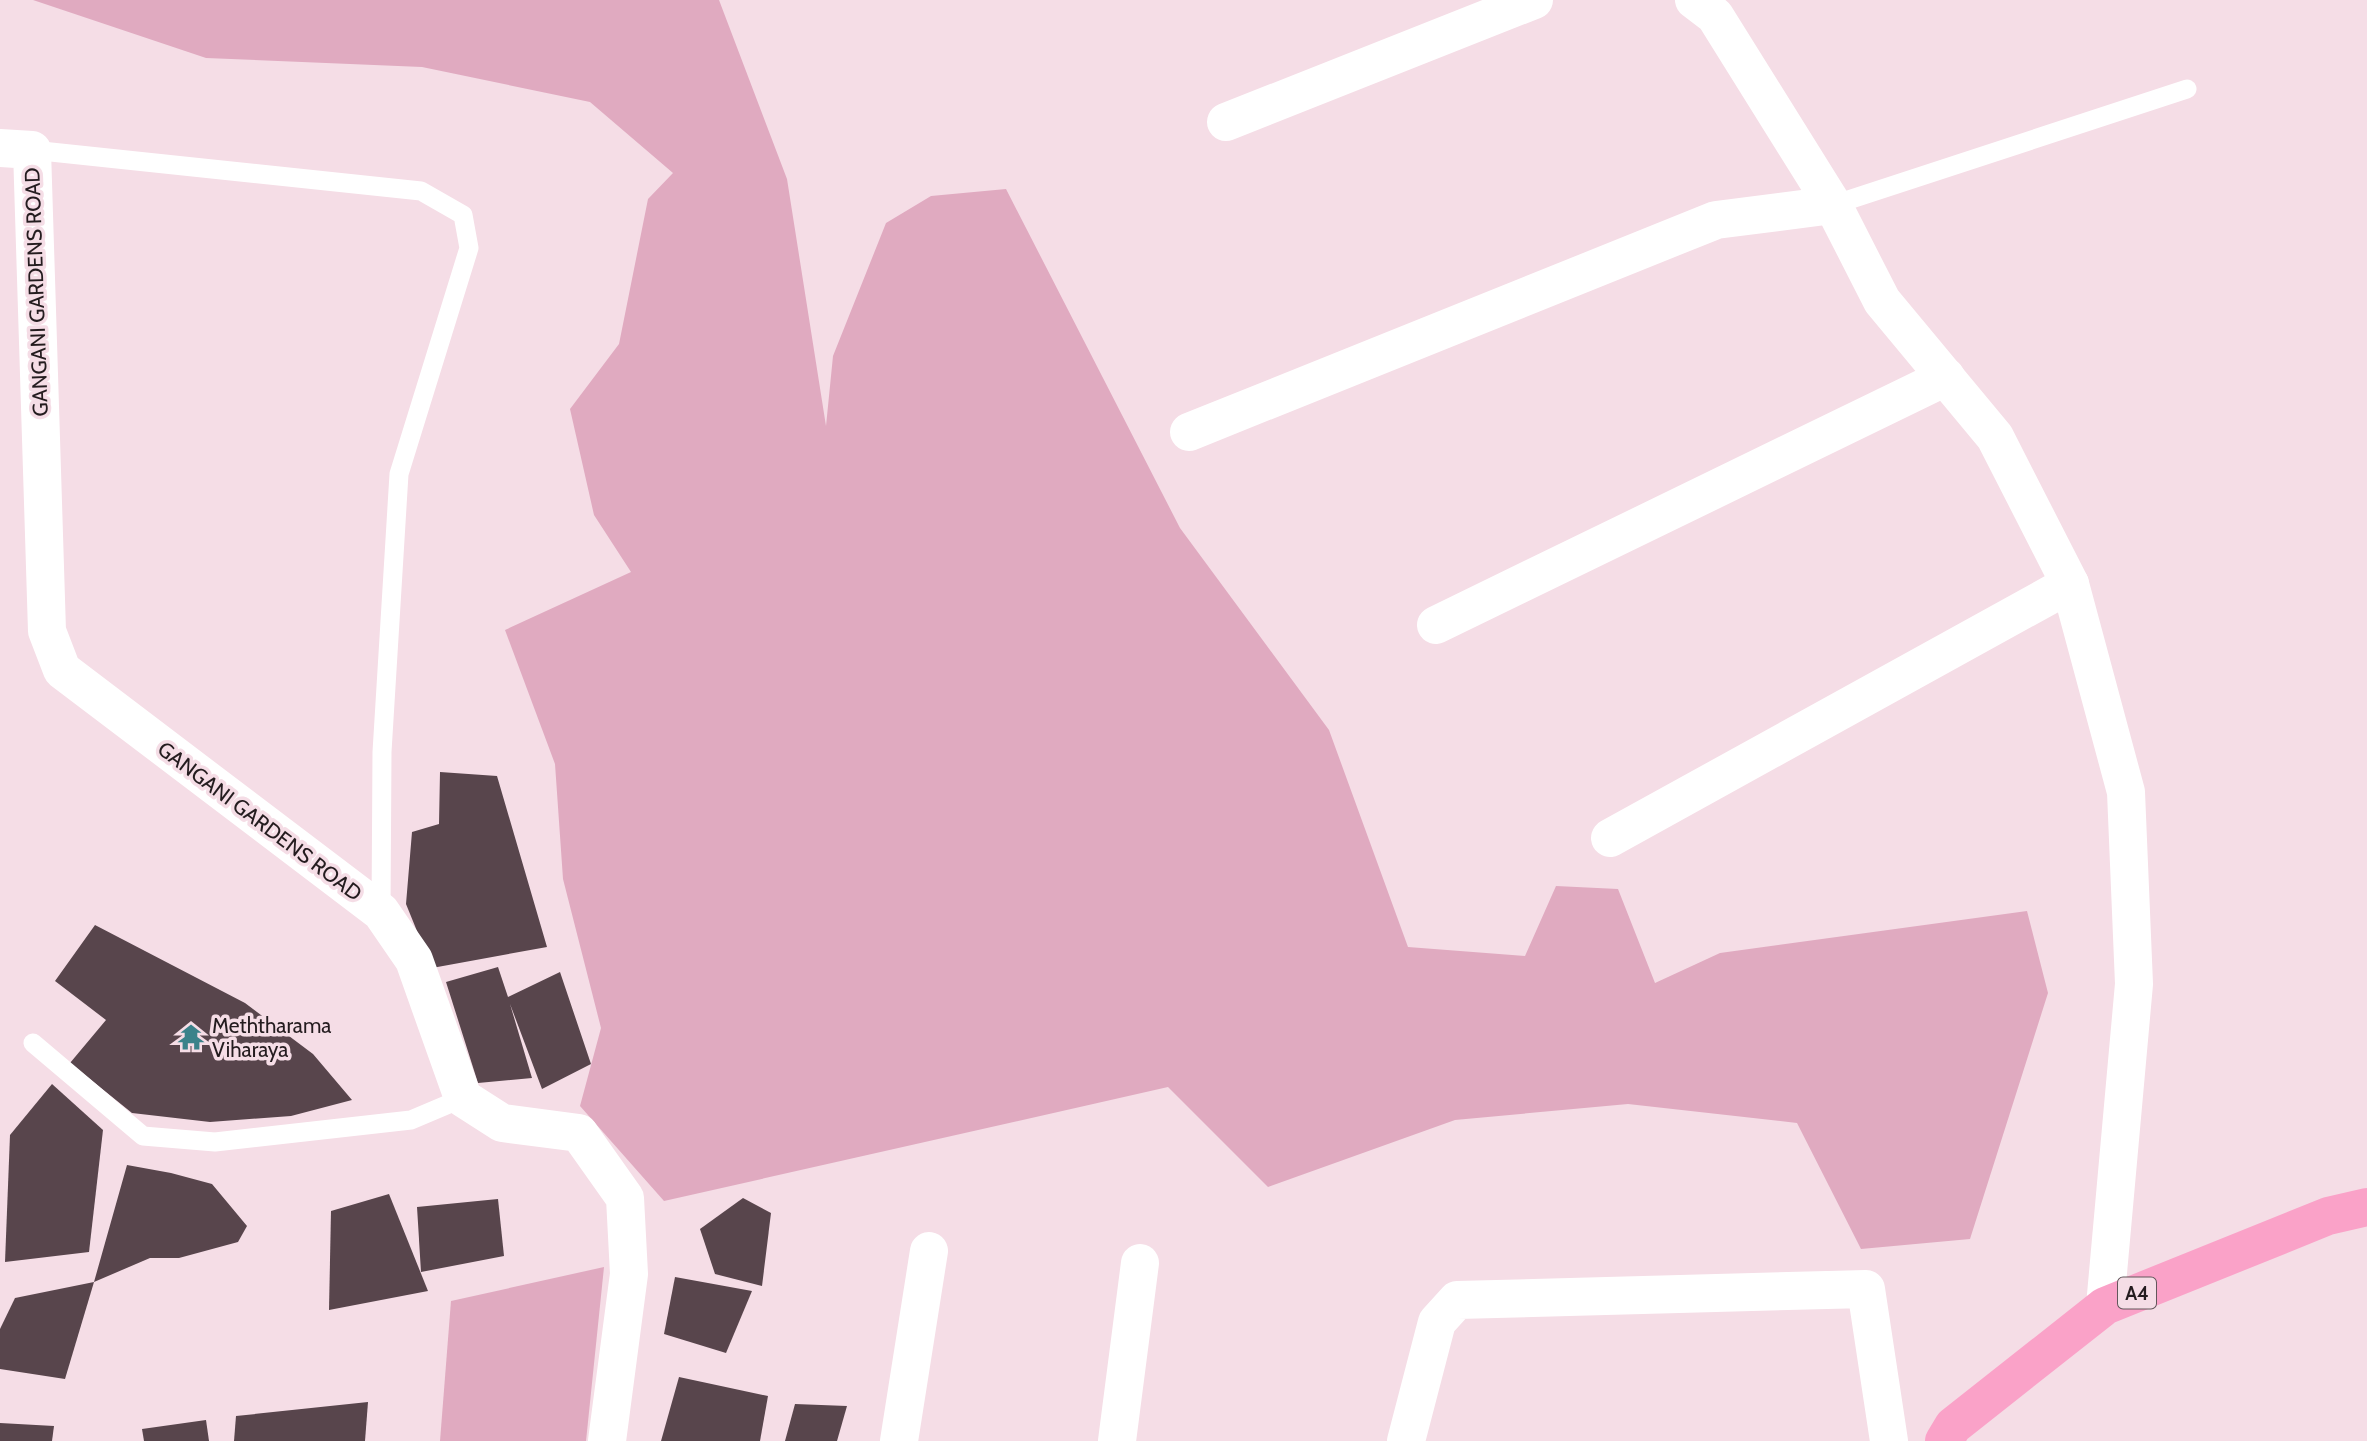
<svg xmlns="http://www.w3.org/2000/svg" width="2367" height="1441" viewBox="0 0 2367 1441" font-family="Cabin,sans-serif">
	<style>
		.green { fill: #e0aac0 }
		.building { fill: #58454c }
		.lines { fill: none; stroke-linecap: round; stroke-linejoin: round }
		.service { stroke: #fff; stroke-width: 19 }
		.minor { stroke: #fff; stroke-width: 38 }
		.trunk { stroke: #faa2c8; stroke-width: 38 }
		.labels { text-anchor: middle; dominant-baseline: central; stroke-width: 7; stroke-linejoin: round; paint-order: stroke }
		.shield { fill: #f5dde6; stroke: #63565b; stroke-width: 2 }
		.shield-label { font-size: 19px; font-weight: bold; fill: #241c1f }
		.street-label { font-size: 21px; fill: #241c1f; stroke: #f5dde6 }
		.poi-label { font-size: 21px; fill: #241c1f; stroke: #f5dde6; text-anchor: start }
	</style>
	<rect width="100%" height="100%" fill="#f5dde6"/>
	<g class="green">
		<polygon points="33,0 719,0 787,179 826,426 833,356 886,223 931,196 1006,189 1180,528 1329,730 1408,947 1525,956 1556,886 1618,889 1655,983 1720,953 2027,911 2048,993 1970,1239 1861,1249 1797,1123 1628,1104 1455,1120 1268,1187 1168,1087 664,1201 580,1106 601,1028 563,879 555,764 505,630 631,572 594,515 570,409 619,344 648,199 673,173 590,102 422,67 206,58"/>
		<polygon points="604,1267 586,1441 440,1441 451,1301"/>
	</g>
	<g class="building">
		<polygon points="440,772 497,776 547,947 432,968 406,904 412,832 439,824"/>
		<polygon points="95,925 245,1003 313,1054 352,1100 291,1116 210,1122 132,1113 70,1063 106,1020 55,981"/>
		<polygon points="498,967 508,997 560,972 591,1064 542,1089 510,1004 532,1078 478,1083 446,982"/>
		<polygon points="52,1084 103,1130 89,1252 5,1262 10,1135"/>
		<polygon points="127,1165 171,1173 212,1184 247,1226 238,1242 179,1258 150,1258 94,1282"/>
		<polygon points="389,1194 428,1291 329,1310 331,1211"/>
		<polygon points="743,1198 771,1213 762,1286 715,1274 700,1229"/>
		<polygon points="498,1199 504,1256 421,1272 417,1207"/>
		<polygon points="675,1277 752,1291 726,1353 664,1334"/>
		<polygon points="94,1282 65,1379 0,1369 0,1329 15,1298"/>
		<polygon points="679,1377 768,1396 760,1441 661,1441"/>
		<polygon points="368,1402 365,1441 234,1441 236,1416"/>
		<polygon points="795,1404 847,1406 837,1441 785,1441"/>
		<polygon points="206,1420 209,1441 144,1441 142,1429"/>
		<polygon points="0,1423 54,1426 52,1441 0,1441"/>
	</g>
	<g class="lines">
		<g class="service">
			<polyline points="32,150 421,191 463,215 469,248 399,474 382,752 381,911"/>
			<polyline points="1833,205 2187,89"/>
			<polyline points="33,1043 143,1136 215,1142 411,1120 463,1098"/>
		</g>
		<g class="minor">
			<polyline points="1694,0 1715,16 1833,205 1882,301 1995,437 2070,584 2126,792 2134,984 2105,1306"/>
			<polyline points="1226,122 1534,0"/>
			<polyline points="0,148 32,150 47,631 62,670 381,912 414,960 463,1098 502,1123 579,1133 625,1198 629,1274 607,1441"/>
			<polyline points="1189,432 1716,220 1833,205"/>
			<polyline points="1436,625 1946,377"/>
			<polyline points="1610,838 2070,584"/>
			<polyline points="899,1441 929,1251"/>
			<polyline points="1117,1441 1140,1263"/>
			<polyline points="1406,1441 1437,1322 1457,1300 1866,1289 1889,1441"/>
		</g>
		<polyline class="trunk" points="1944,1441 1953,1426 2105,1306 2328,1216 2367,1207"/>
	</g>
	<defs>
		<g id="temple-bare" transform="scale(2.1)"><path d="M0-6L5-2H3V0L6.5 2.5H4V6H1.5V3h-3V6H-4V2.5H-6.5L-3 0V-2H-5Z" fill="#3b828a" stroke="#f5dde6" stroke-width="2.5" paint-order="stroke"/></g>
	</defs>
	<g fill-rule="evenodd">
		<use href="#temple-bare" x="191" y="1037"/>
	</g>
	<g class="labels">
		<rect class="shield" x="2118" y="1277.5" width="38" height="31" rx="5"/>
		<g class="shield-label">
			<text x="2137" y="1293">A4</text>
		</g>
		<g class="street-label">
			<text transform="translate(36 292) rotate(-92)">GANGANI GARDENS ROAD</text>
			<text transform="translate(260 821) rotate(37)">GANGANI GARDENS ROAD</text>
		</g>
		<g class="poi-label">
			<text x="212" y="1025">Meththarama<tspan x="212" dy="24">Viharaya</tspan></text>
		</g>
	</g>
</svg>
